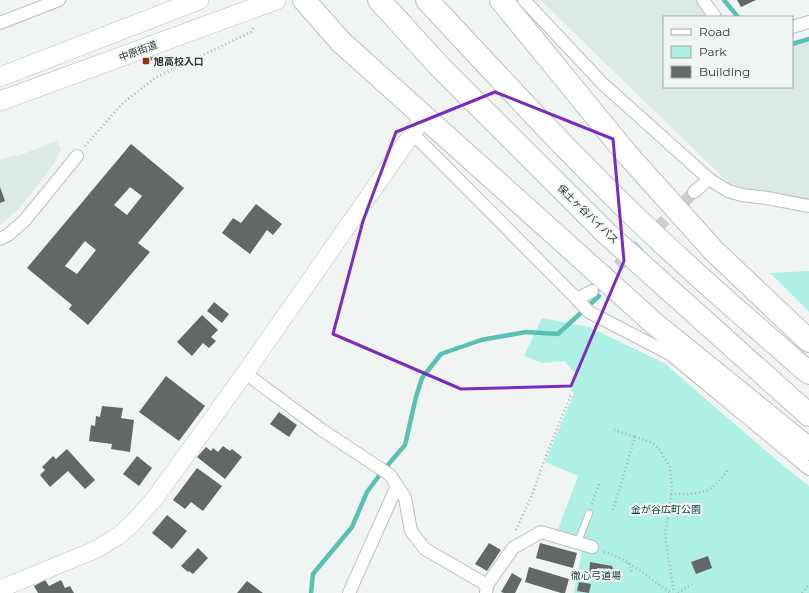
<svg xmlns="http://www.w3.org/2000/svg" width="809" height="593" viewBox="0 0 809 593" font-family="Montserrat,'Noto Sans JP',sans-serif">
	<style>
		.built { fill: #dce9e7 }
		.green { fill: #aff0e5 }
		.lines { fill: none; stroke-linecap: round; stroke-linejoin: round }
		.stream { stroke: #5ac0b3; stroke-width: 4.5 }
		.building { fill: #636767; fill-rule: evenodd }
		.street-tunnel { stroke: #cacecd; stroke-width: 12; stroke-dasharray: 12 6; stroke-linecap: butt }
		.lane-casing { stroke: #bbbfbe; stroke-width: 8 }
		.street-casing { stroke: #bbbfbe; stroke-width: 14 }
		.secondary-casing { stroke: #bbbfbe; stroke-width: 18 }
		.primary-casing { stroke: #bbbfbe; stroke-width: 20 }
		.highway-casing { stroke: #bbbfbe; stroke-width: 24 }
		.path { stroke: #abafae; stroke-width: 2.5; stroke-dasharray: 1 3; stroke-linecap: butt }
		.lane { stroke: #fff; stroke-width: 6 }
		.street { stroke: #fff; stroke-width: 12 }
		.secondary { stroke: #fff; stroke-width: 17 }
		.primary { stroke: #fff; stroke-width: 19 }
		.highway { stroke: #fff; stroke-width: 22 }
		.marked { fill: none; stroke: #7b2cbf; stroke-width: 3; stroke-linejoin: round }
		.poi-dot { fill: #982f18; stroke: #f0f5f4; stroke-width: 1.5 }
		.labels { text-anchor: middle; dominant-baseline: central; stroke-width: 4; stroke-linejoin: round; paint-order: stroke }
		.street-label { font-size: 10px; fill: #303232; stroke: #f0f5f4 }
		.poi-label { font-size: 10px; font-weight: bold; fill: #303232; stroke: #f0f5f4; text-anchor: start }
		.park-label { font-size: 10px; fill: #0f3e39; stroke: #f0f5f4 }
	</style>
	<rect width="100%" height="100%" fill="#f0f5f4"/>
	<g class="built">
		<polygon points="540,0 695,0 709,17 664,17 664,87 792,87 792,46 809,41 809,203 742,191 732,186"/>
		<polygon points="56,141 61,149 53,165 19,209 0,225 0,160 15,155 18,156"/>
	</g>
	<g class="green">
		<polygon points="809,271 809,312 770,273"/>
		<path d="M542,318L589,327L664,363L774,458L809,486V593H574C576,575 583,557 582,539L557,532L578,476L545,462L574,393L571,391L577,375L564,361L542,363L524,356Z"/>
	</g>
	<g class="lines">
		<g class="stream">
			<polyline points="724,0 738,17"/>
			<polyline points="792,44 809,39"/>
			<polyline points="311,593 313,574 352,527 367,492 381,473 405,445 416,397 422,378 441,354 481,340 526,332 558,334 599,296"/>
		</g>
	</g>
	<g class="building">
		<polygon points="737,0 756,0 741,7"/>
		<polygon points="158,55 159,58 146,62 145,59"/>
		<path d="M131,144L184,188L138,243L150,252L88,325L69,309L72,305L27,268ZM130,187L142,196L127,215L114,205ZM85,241L96,250L77,274L65,266Z"/>
		<polygon points="0,187 5,201 0,203"/>
		<polygon points="256,204 282,224 273,235 267,230 250,254 222,233 233,218 241,223"/>
		<polygon points="214,302 229,314 222,323 207,311"/>
		<polygon points="202,315 218,330 211,337 216,341 209,348 203,343 192,356 177,342"/>
		<polygon points="166,376 205,406 179,441 139,412"/>
		<polygon points="102,406 123,408 121,418 134,420 130,452 111,449 112,444 89,441 91,425 95,426 96,416 100,417"/>
		<polygon points="279,412 297,425 289,437 270,424"/>
		<polygon points="223,446 230,451 232,449 242,457 225,479 197,457 206,447 211,451 213,448 218,452"/>
		<polygon points="67,449 95,480 85,489 68,471 50,487 40,475 45,470 42,467 53,456 56,459"/>
		<polygon points="137,456 152,468 139,486 123,474"/>
		<polygon points="197,468 222,486 203,511 191,502 185,509 173,500"/>
		<polygon points="167,515 187,531 172,549 152,533"/>
		<polygon points="489,543 501,550 487,571 475,564"/>
		<polygon points="540,543 577,553 573,568 536,558"/>
		<polygon points="198,548 208,558 193,574 189,571 188,572 181,566"/>
		<polygon points="708,556 712,568 696,574 691,562"/>
		<polygon points="590,562 612,566 615,574 613,574 609,569 597,568 596,576 589,575"/>
		<polygon points="529,567 569,579 565,593 561,593 525,582"/>
		<polygon points="512,573 522,579 515,593 504,593 501,592"/>
		<polygon points="45,580 49,586 61,580 65,588 70,586 74,593 38,593 34,586"/>
		<polygon points="247,581 263,593 237,593"/>
		<polygon points="579,582 591,584 589,593 577,591"/>
	</g>
	<g class="lines">
		<polyline class="street-tunnel" points="592,291 694,192"/>
		<g class="lane-casing">
			<polyline id="lane" points="578,542 589,513"/>
		</g>
		<g class="street-casing">
			<g id="street">
				<polyline points="524,0 603,84 709,179 694,192"/>
				<polyline points="703,0 715,17"/>
				<polyline points="0,23 59,0"/>
				<polyline points="792,27 809,22"/>
				<polyline points="412,133 577,299 592,291"/>
				<polyline points="709,179 728,191 742,195 767,198 809,206"/>
				<polyline points="0,239 8,235 25,220 77,156"/>
				<polyline points="577,299 589,312 670,354 809,469"/>
				<polyline points="245,373 322,430 390,475 405,498 411,531 425,549 487,585 486,593"/>
				<polyline points="487,585 513,548 541,532 592,547"/>
				<polyline points="349,593 397,486"/>
			</g>
		</g>
		<g class="secondary-casing">
			<polyline id="secondary" points="0,589 95,550 118,536 132,524 155,498 245,373 424,117"/>
		</g>
		<g class="primary-casing">
			<g id="primary">
				<polyline points="0,77 199,0"/>
				<polyline points="0,101 276,0"/>
			</g>
		</g>
		<g class="highway-casing">
			<g id="highway">
				<polyline points="304,0 341,42 656,325 809,449"/>
				<polyline points="379,0 441,68 606,233 809,415"/>
				<path d="M427,0C494,72 561,145 632,214C689,269 749,321 809,373"/>
				<polyline points="501,0 626,153 714,251 809,341"/>
			</g>
		</g>
		<g class="path">
			<polyline points="85,146 123,103 155,78 251,32 254,26"/>
			<polyline points="614,430 635,437"/>
			<path d="M671,494C702,494 711,495 729,468"/>
			<polyline points="592,504 599,484"/>
			<polyline points="613,510 635,437 653,443 660,450 670,467 672,489 665,536 674,593"/>
			<polyline points="516,530 532,495 547,453 571,395"/>
			<path d="M604,552C630,559 649,579 671,593"/>
			<polyline points="628,563 632,572"/>
			<polyline points="678,593 692,584"/>
			<polyline points="802,593 809,584"/>
		</g>
		<use href="#lane" class="lane"/>
		<use href="#street" class="street"/>
		<use href="#secondary" class="secondary"/>
		<use href="#primary" class="primary"/>
		<use href="#highway" class="highway"/>
	</g>
	<path class="marked" d="M495,92L613,139L624,261L571,386L461,389L333,334L363,221L396,132Z"/>
	<rect class="poi-dot" x="142" y="57" width="8" height="8" rx="2"/>
	<g class="labels">
		<g class="street-label">
			<text transform="translate(138 51) rotate(-20)">中原街道</text>
			<text transform="translate(588 214) rotate(44)">保土ヶ谷バイパス</text>
		</g>
		<g class="poi-label">
			<text x="154" y="61">旭高校入口</text>
		</g>
		<g class="park-label">
			<text x="666" y="509">金が谷広町公園</text>
			<text x="596" y="575">徹心弓道場</text>
		</g>
	</g>
	<rect x="663" y="16" width="130" height="72" fill="#f0f5f4" stroke="#a3a7a6"/>
	<rect x="671" y="29" width="20" height="6" fill="#ffffff" stroke="#a3a7a6"/>
	<text x="699" y="36" font-size="12" fill="#303232">Road</text>
	<rect x="671" y="46" width="20" height="12" fill="#aff0e5" stroke="#a3a7a6"/>
	<text x="699" y="56" font-size="12" fill="#303232">Park</text>
	<rect x="671" y="66" width="20" height="12" fill="#636767" stroke="#a3a7a6"/>
	<text x="699" y="76" font-size="12" fill="#303232">Building</text>
</svg>
